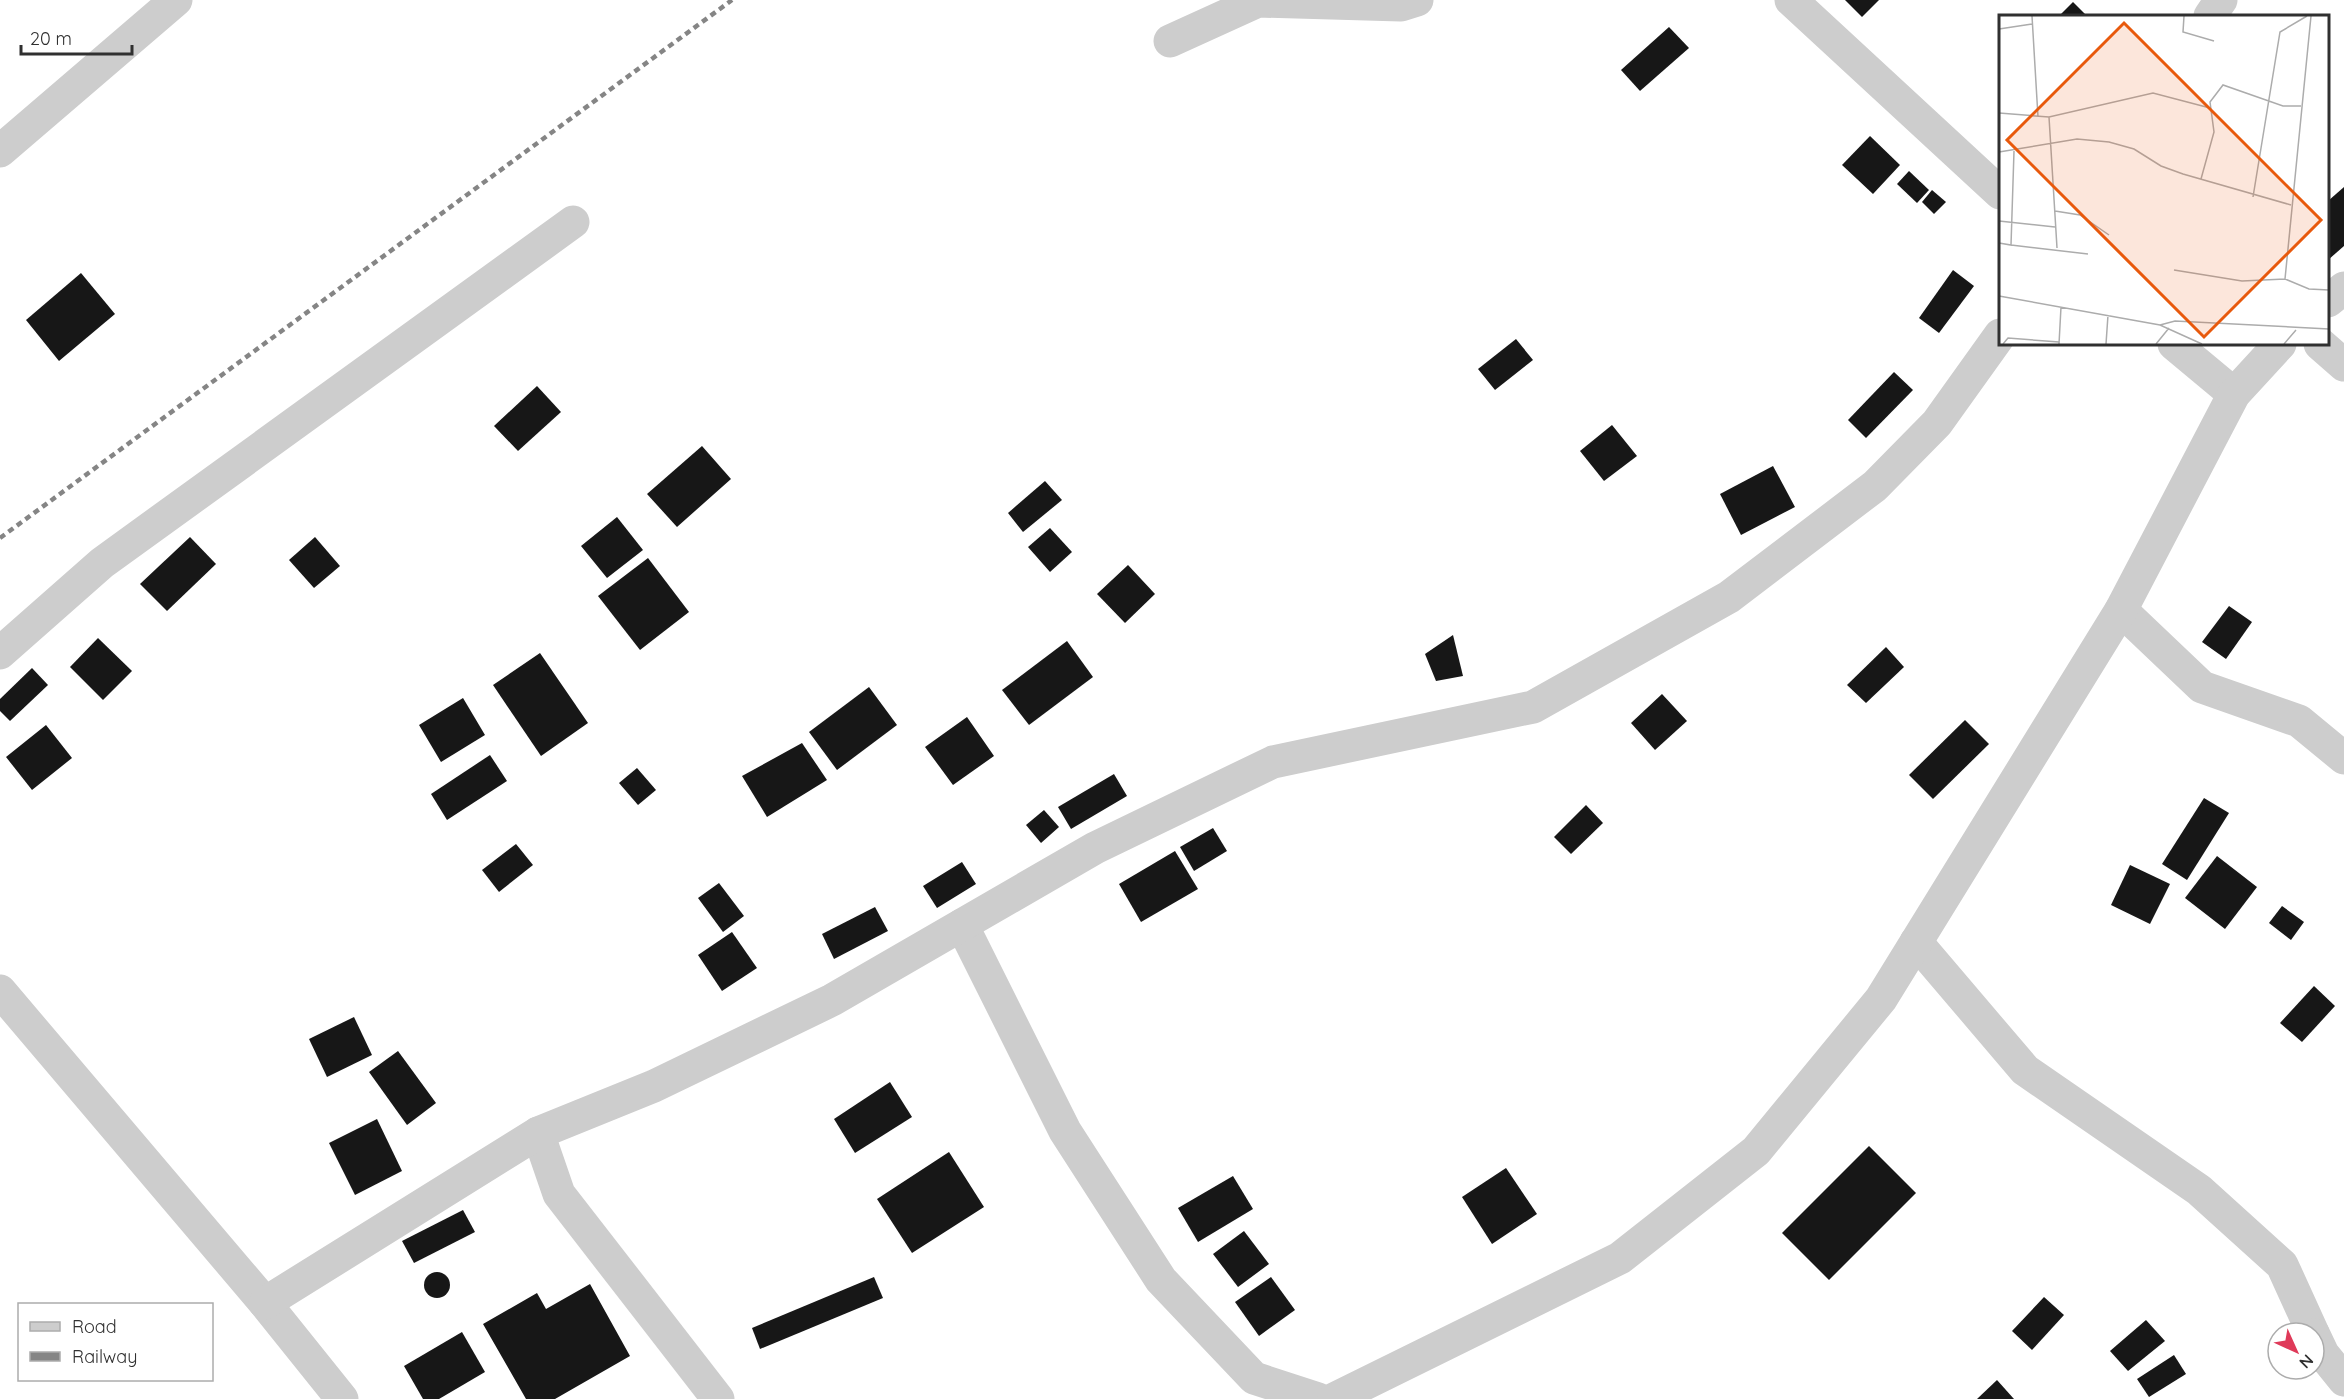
<svg xmlns="http://www.w3.org/2000/svg" width="2344" height="1399" viewBox="0 0 2344 1399" font-family="Quicksand,sans-serif">
	<style>
		.building { fill: #171717 }
		.lines { fill: none; stroke-linecap: round; stroke-linejoin: round }
		.minor { stroke: #cdcdcd; stroke-width: 33 }
		.rail { stroke: #858585; stroke-width: 4.5; stroke-dasharray: 6 4.5; stroke-linecap: butt }
		.inset-road { fill: none; stroke: #acacac; stroke-width: 1.5 }
		.view { fill: #e8590c; fill-opacity: 0.15; stroke: #e8590c; stroke-width: 3 }
		.inset-edge { fill: none; stroke: #303030; stroke-width: 3 }
	</style>
	<rect width="100%" height="100%" fill="#fff"/>
	<g class="building">
		<polygon points="1845,0 1879,0 1862,17"/>
		<polygon points="2073,2 2087,16 2059,16"/>
		<polygon points="1669,27 1689,48 1640,91 1621,70"/>
		<polygon points="1870,136 1900,165 1873,194 1842,165"/>
		<polygon points="1909,171 1929,190 1917,203 1897,184"/>
		<polygon points="2344,187 2344,246 2328,260 2328,201"/>
		<polygon points="1932,190 1946,202 1934,214 1922,202"/>
		<polygon points="1953,270 1974,286 1939,333 1919,318"/>
		<polygon points="81,273 115,314 59,361 26,320"/>
		<polygon points="1516,339 1533,360 1495,390 1478,369"/>
		<polygon points="1894,372 1913,390 1866,438 1848,420"/>
		<polygon points="537,386 561,412 518,451 494,426"/>
		<polygon points="1612,425 1637,456 1604,481 1580,451"/>
		<polygon points="702,446 731,479 677,527 647,494"/>
		<polygon points="1773,466 1795,507 1741,535 1720,494"/>
		<polygon points="1045,481 1062,500 1023,532 1008,513"/>
		<polygon points="617,517 643,550 607,578 581,546"/>
		<polygon points="1050,528 1072,552 1050,572 1028,547"/>
		<polygon points="190,537 216,564 167,611 140,584"/>
		<polygon points="315,537 340,566 314,588 289,560"/>
		<polygon points="648,558 689,612 640,650 598,596"/>
		<polygon points="1128,565 1155,594 1125,623 1097,594"/>
		<polygon points="2229,606 2252,622 2226,659 2202,642"/>
		<polygon points="1453,635 1463,676 1436,681 1425,654"/>
		<polygon points="98,638 132,671 103,700 70,667"/>
		<polygon points="1067,641 1093,677 1029,725 1002,690"/>
		<polygon points="1886,647 1904,667 1866,703 1847,685"/>
		<polygon points="540,653 588,723 541,756 493,685"/>
		<polygon points="32,668 48,685 10,721 0,711 0,699"/>
		<polygon points="869,687 897,725 837,770 809,732"/>
		<polygon points="1662,694 1687,721 1655,750 1631,723"/>
		<polygon points="463,698 485,735 441,762 419,725"/>
		<polygon points="967,717 994,756 953,785 925,747"/>
		<polygon points="1965,720 1989,744 1933,799 1909,775"/>
		<polygon points="46,725 72,758 32,790 6,757"/>
		<polygon points="802,743 827,780 767,817 742,776"/>
		<polygon points="490,755 507,781 447,820 431,794"/>
		<polygon points="637,768 656,790 638,805 619,783"/>
		<polygon points="1114,774 1127,796 1071,829 1058,807"/>
		<polygon points="2204,798 2229,813 2187,880 2162,864"/>
		<polygon points="1586,805 1603,823 1571,854 1554,837"/>
		<polygon points="1044,810 1059,827 1041,843 1026,825"/>
		<polygon points="1213,828 1227,851 1194,871 1180,847"/>
		<polygon points="516,844 533,865 499,892 482,870"/>
		<polygon points="1175,851 1198,889 1141,922 1119,884"/>
		<polygon points="2217,856 2257,887 2225,929 2185,898"/>
		<polygon points="962,862 976,884 937,908 923,886"/>
		<polygon points="2130,865 2170,884 2150,924 2111,905"/>
		<polygon points="719,883 744,916 723,932 698,898"/>
		<polygon points="2282,906 2304,922 2291,940 2269,923"/>
		<polygon points="875,907 888,931 834,959 822,934"/>
		<polygon points="732,932 757,968 722,991 698,955"/>
		<polygon points="2314,986 2335,1006 2302,1042 2280,1023"/>
		<polygon points="354,1017 372,1055 327,1077 309,1039"/>
		<polygon points="398,1051 436,1103 407,1125 369,1072"/>
		<polygon points="890,1082 912,1117 855,1153 834,1119"/>
		<polygon points="377,1119 402,1171 355,1195 329,1143"/>
		<polygon points="1869,1146 1916,1193 1829,1280 1782,1233"/>
		<polygon points="949,1152 984,1207 912,1253 877,1199"/>
		<polygon points="1506,1168 1537,1214 1492,1244 1462,1197"/>
		<polygon points="1233,1176 1253,1209 1198,1242 1178,1208"/>
		<polygon points="463,1210 475,1232 414,1263 402,1241"/>
		<polygon points="1244,1231 1269,1264 1238,1287 1213,1254"/>
		<circle cx="437" cy="1285" r="13"/>
		<polygon points="874,1277 883,1298 760,1349 752,1328"/>
		<polygon points="1271,1277 1295,1310 1259,1336 1235,1302"/>
		<polygon points="590,1284 630,1356 555,1399 526,1399 483,1324 537,1293 546,1309"/>
		<polygon points="2044,1297 2064,1315 2032,1350 2012,1331"/>
		<polygon points="2146,1320 2165,1341 2128,1371 2110,1351"/>
		<polygon points="462,1332 485,1372 439,1399 423,1399 404,1366"/>
		<polygon points="2174,1355 2186,1374 2149,1397 2137,1379"/>
		<polygon points="1997,1380 2014,1399 1977,1399"/>
	</g>
	<g class="lines">
		<g class="minor">
			<polyline points="1791,0 2000,193"/>
			<polyline points="2210,16 2221,0"/>
			<polyline points="1170,41 1258,1 1401,5 1417,0"/>
			<polyline points="0,151 176,0"/>
			<polyline points="2328,301 2344,288"/>
			<polyline points="2174,344 2234,394"/>
			<polyline points="2320,344 2344,365"/>
			<polyline points="2121,610 2202,687 2299,721 2344,758"/>
			<polyline points="0,653 102,563 573,222"/>
			<polyline points="962,925 1065,1131 1161,1280 1254,1378 1318,1399"/>
			<polyline points="1916,942 2025,1070 2199,1190 2282,1265 2313,1333"/>
			<polyline points="0,991 265,1303 342,1399"/>
			<polyline points="538,1133 559,1194 718,1399"/>
			<polyline points="265,1303 538,1133 654,1086 832,1000 1095,848 1273,762 1533,707 1729,597 1875,486 1937,423 2000,335"/>
			<polyline points="2314,1335 2323,1354 2344,1380"/>
			<polyline points="1334,1399 1620,1258 1756,1151 1881,999 2121,610 2234,394 2280,344"/>
		</g>
		<polyline class="rail" points="0,538 732,0"/>
	</g>
	<g transform="translate(1999 15)">
		<rect width="330" height="330" fill="#fff"/>
		<path class="inset-road" d="M33,1L39,102M185,1L184,17L215,26M0,14L33,9M0,98L50,102L154,78L211,93M50,102L58,233M0,137L78,124L110,127L135,134L162,151L184,159L292,190M202,164L215,117L211,87L224,70L284,91H302M254,182L281,17L308,1M56,196L81,200L110,220M0,206L56,212M0,228L12,230L15,136M12,230L89,239M175,255L243,266L286,264L310,274L330,275M286,264L312,1M0,281L161,310L203,329M161,310L176,306L330,314M4,329L9,323L60,327M60,329L62,292M107,329L109,300M157,329L170,313M285,329L297,315"/>
		<path class="view" d="M125,8L322,205L205,322L8,125Z"/>
		<rect width="330" height="330" class="inset-edge"/>
	</g>
	<rect x="18" y="1303" width="195" height="78" fill="#ffffff" stroke="#acacac" stroke-width="1.5"/>
	<rect x="30" y="1322" width="30" height="9" fill="#cdcdcd" stroke="#acacac" stroke-width="1.5"/>
	<text x="72" y="1333" font-size="18" fill="#303030">Road</text>
	<rect x="30" y="1352" width="30" height="9" fill="#858585" stroke="#acacac" stroke-width="1.5"/>
	<text x="72" y="1363" font-size="18" fill="#303030">Railway</text>
	<g transform="translate(2296 1351) rotate(135)"><circle r="28" fill="#ffffff" stroke="#acacac" stroke-width="1.5"/>
	<path d="M0-4.5L10 22L0 15L-10 22Z" fill="#df3a59"/>
	<text y="-9" font-size="16" font-weight="bold" text-anchor="middle" fill="#303030">N</text>
	</g>
	<path d="M21 45v9h111v-9" fill="none" stroke="#303030" stroke-width="3"/>
	<text x="30" y="45" font-size="18" fill="#303030" stroke="#ffffff" stroke-width="4.5" paint-order="stroke">20 m</text>
</svg>
